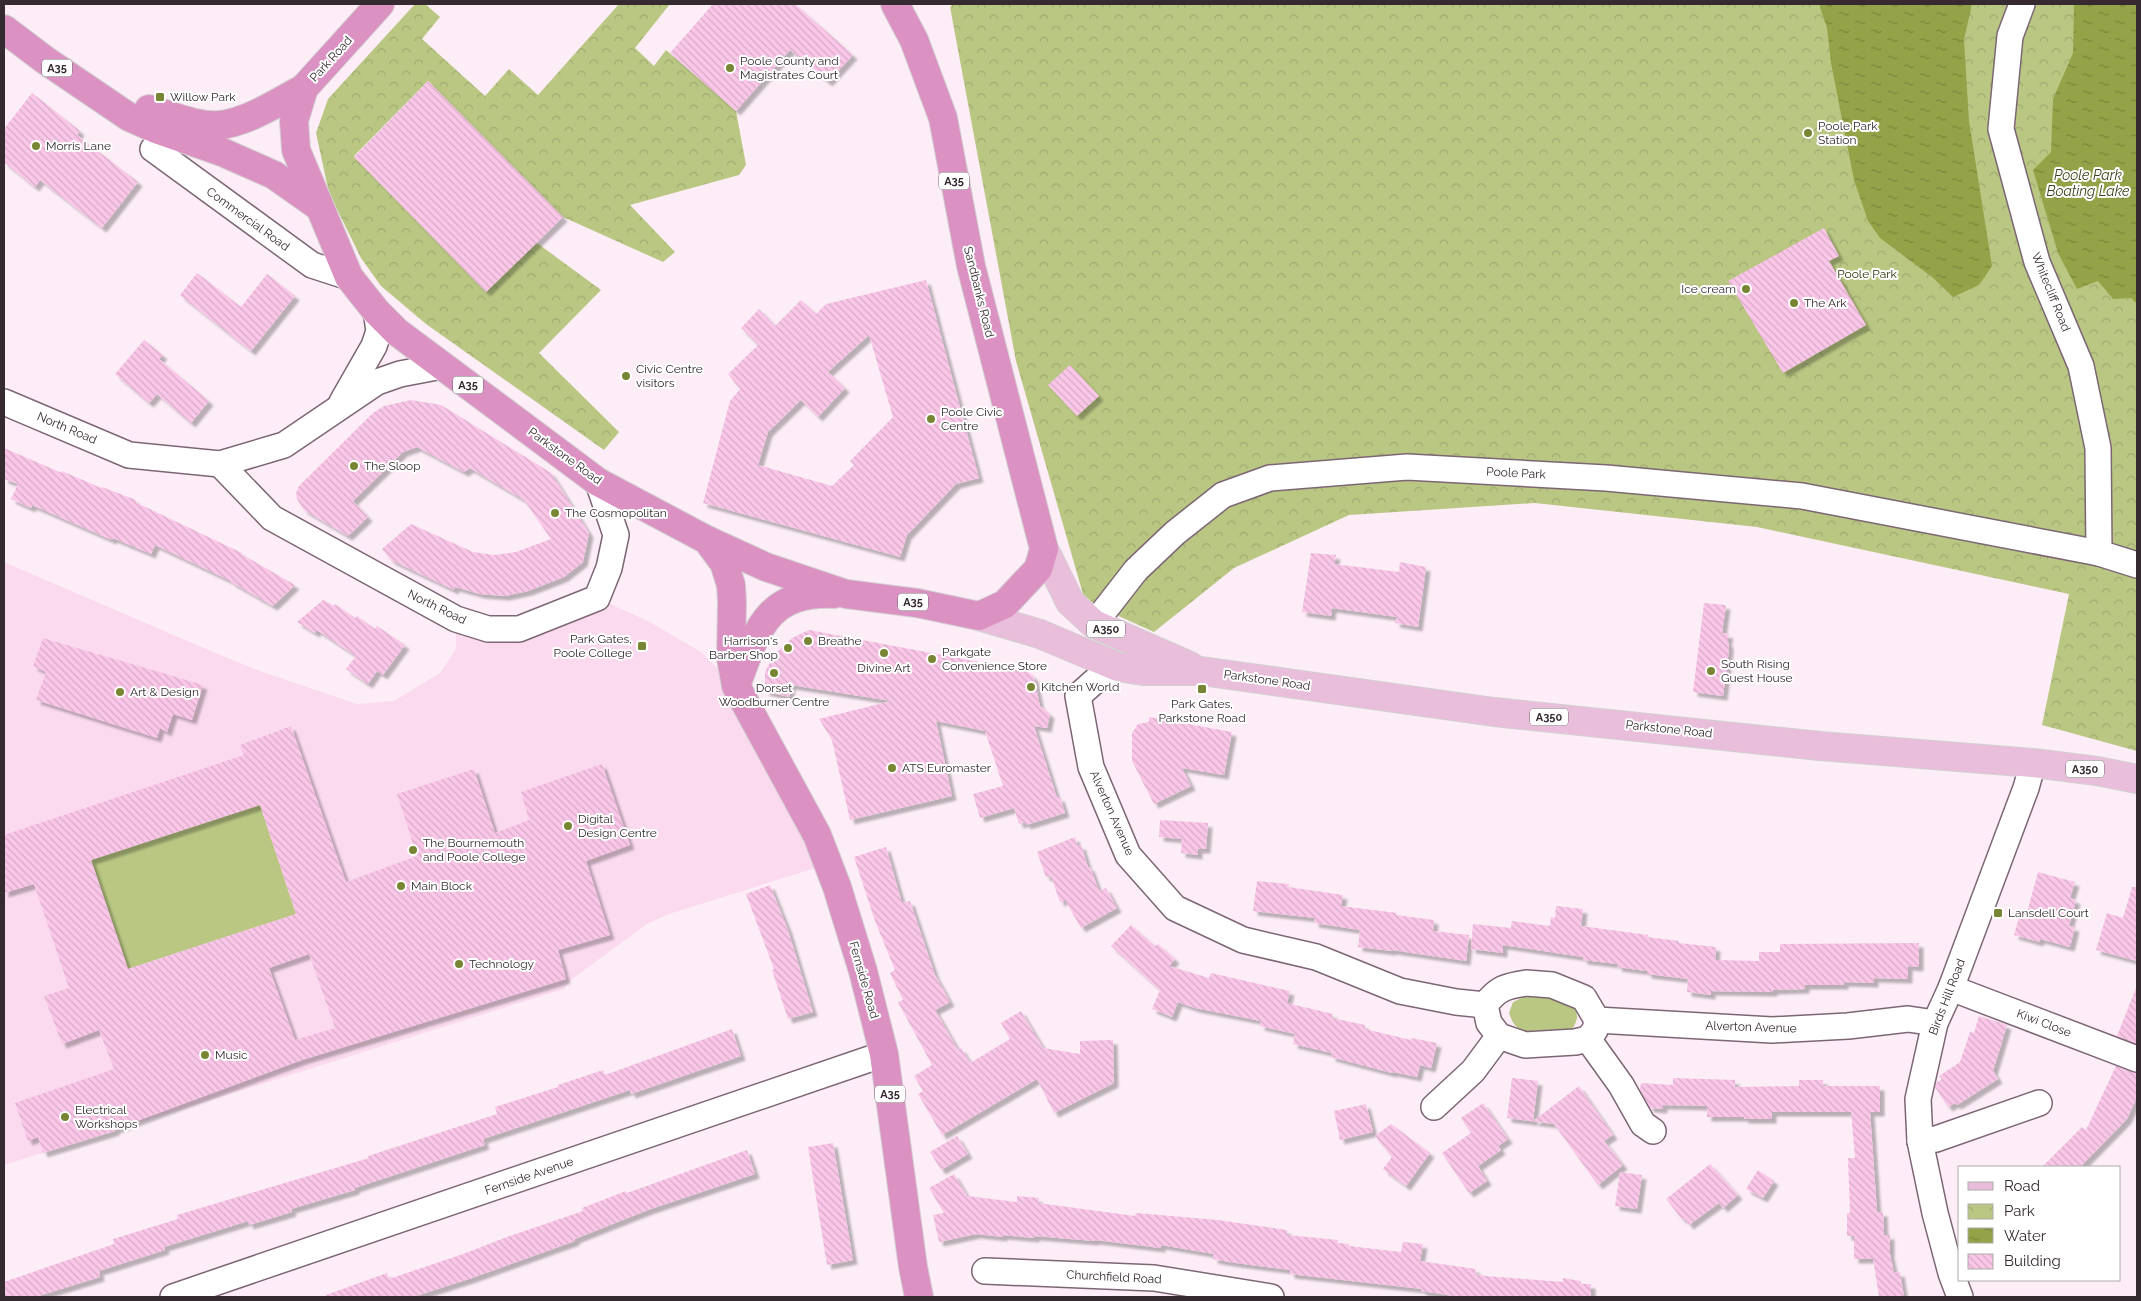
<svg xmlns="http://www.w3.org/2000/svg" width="2141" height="1301" viewBox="0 0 2141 1301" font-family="Raleway,sans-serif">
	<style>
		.built { fill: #fbdaef }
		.green { fill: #bac783 }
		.park { fill: url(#park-crowns) }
		.water { fill: url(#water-ripples) }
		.building { fill: url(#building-back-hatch); fill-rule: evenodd; filter: url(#shadow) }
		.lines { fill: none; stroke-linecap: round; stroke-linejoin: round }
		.minor-casing { stroke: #7d6674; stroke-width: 28 }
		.major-casing { stroke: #d2d0d1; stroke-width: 30 }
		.highway-casing { stroke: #d2d0d1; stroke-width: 30 }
		.minor { stroke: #fff; stroke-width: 25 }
		.major { stroke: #e9bedb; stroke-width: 28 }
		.highway { stroke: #db92c3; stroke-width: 28 }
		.poi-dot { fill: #788532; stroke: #fff; stroke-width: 2 }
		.labels { text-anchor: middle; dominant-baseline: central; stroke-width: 4; stroke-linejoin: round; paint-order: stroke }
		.shield { fill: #fff; stroke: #716a6e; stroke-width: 1 }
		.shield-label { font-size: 11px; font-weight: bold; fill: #342a30 }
		.street-label { font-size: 12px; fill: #342a30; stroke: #fff }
		.poi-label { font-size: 12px; fill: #342a30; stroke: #fff; text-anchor: start }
		.park-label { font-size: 12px; fill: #2b3109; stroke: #fff }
		.water-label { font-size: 14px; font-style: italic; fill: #3b421b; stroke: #fff }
	</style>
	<defs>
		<pattern id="park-crowns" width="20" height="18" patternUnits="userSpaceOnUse" patternTransform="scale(1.25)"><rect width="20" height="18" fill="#bac783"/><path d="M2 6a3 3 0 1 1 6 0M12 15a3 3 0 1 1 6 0" fill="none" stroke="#a0ab71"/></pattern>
		<pattern id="water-ripples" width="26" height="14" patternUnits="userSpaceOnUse" patternTransform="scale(1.25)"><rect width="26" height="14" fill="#94a347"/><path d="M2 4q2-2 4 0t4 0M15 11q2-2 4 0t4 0" fill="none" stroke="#7a853c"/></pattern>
		<pattern id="building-back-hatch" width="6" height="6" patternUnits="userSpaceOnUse" patternTransform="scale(1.25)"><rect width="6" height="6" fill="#fac7e8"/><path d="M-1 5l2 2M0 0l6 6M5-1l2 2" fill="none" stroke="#d7abc7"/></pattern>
		<filter id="shadow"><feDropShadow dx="4.5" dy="4.5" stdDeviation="1" flood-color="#0004"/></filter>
	</defs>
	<rect width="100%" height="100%" fill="#fdedf7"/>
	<polygon class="built" points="4,562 213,652 260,671 357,704 394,701 440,673 456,649 456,619 488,629 597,598 650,622 701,652 736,686 828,864 669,914 647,924 572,979 564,989 4,1165"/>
	<g class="green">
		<polygon points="260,805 296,914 128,969 91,860"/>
		<path d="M1540,994C1556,999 1590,1004 1572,1029C1556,1035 1526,1038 1514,1024C1512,1021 1510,1016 1509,1013L1513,1002L1528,995Z"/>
	</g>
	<g class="park">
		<polygon points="415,4 425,4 440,17 422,39 485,96 509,69 538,95 619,4 670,4 635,48 654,66 666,50 736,111 746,165 739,175 630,205 675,252 663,262 563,217 428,81 354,156 486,292 537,243 601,290 539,353 619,432 604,450 426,324 381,286 361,258 329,193 316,133 328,99"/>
		<polygon points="953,4 2137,4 2137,751 2042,725 2069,594 1757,527 1535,503 1349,515 1234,568 1154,632 1085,601 1016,361 950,7"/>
	</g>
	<g class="water">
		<polygon points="1819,4 1972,4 1964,40 1969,121 1992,266 1979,285 1953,297 1932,277 1880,238 1868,221 1854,180 1831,63 1827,28"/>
		<polygon points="2074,4 2137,4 2137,304 2131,298 2113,299 2098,281 2077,289 2058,253 2033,170 2051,152 2053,99 2073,53"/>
	</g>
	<g class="building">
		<polygon points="713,4 795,4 853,55 828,82 790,50 736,111 670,53"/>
		<polygon points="428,81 563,217 486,292 354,157"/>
		<polygon points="32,93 80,131 77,135 138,182 102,228 40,180 35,187 4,162 4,129"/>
		<polygon points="1824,228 1839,256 1829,261 1866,325 1783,373 1728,281"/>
		<polygon points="197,273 241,307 267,274 295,296 251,351 180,295"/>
		<path d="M926,280L979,478L956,484L907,535L900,557L703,503L730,401L740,389L728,374L758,345L741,328L759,309L775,326L801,300L816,314L826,304ZM869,335L893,417L850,461L854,465L832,486L758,465L768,432L801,400L818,417L845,388L828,372Z"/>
		<polygon points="144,340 163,355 159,359 209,401 191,423 157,394 149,403 115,374"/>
		<polygon points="1070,365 1099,396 1077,416 1048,385"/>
		<polygon points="411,400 441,405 551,473 589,533 583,562 564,577 528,591 505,596 480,594 455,587 454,590 391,560 382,549 411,524 473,552 495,555 516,552 551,539 524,500 470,468 464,472 417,447 403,452 353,501 368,517 348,536 304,510 297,499 296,493 299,486 373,413 384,406"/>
		<polygon points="4,448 62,473 62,471 101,488 102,487 136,500 135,502 242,553 241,554 295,585 273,606 231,582 231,581 155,545 151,554 113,538 112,540 32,505 31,508 11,499 18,484 4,479"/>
		<polygon points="1311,553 1336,555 1334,564 1399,572 1400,562 1426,567 1418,627 1395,623 1397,617 1332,608 1331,616 1302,612"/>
		<polygon points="323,600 334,606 335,604 355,618 357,616 375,629 377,626 405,645 383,675 377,671 368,684 346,669 356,656 317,630 315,633 297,622"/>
		<polygon points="1704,603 1726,605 1722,633 1729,634 1727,642 1729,643 1729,649 1723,696 1693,692"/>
		<polygon points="809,630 1027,671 1034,677 1040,706 1050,714 1047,728 1034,726 1057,798 1060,797 1065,813 1026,825 1025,822 1019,824 1014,808 980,818 973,794 1003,786 985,731 936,721 952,796 850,820 832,740 819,719 891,701 791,685 789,697 765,691 765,672 774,655 792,638"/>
		<polygon points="43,638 203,685 192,720 173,714 167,732 160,728 157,738 36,700 46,672 33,666"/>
		<polygon points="1149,717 1232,732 1224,775 1182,768 1191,786 1154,804 1132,761 1132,733 1138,724 1149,722"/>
		<path d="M291,726L346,882L417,856L397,794L474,769L495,833L529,820L521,792L602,764L630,845L586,861L610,935L558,950L566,979L302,1060L115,1129V1131L43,1153L38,1137L28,1141L15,1103L114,1069L99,1030L62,1044L44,996L69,988L34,884L4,893V835L244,755L240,745ZM260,805L296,914L128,969L91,860ZM309,954L335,1028L295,1040L269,968Z"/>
		<polygon points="1160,820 1208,823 1206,849 1198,849 1198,855 1181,853 1182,839 1159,837"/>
		<polygon points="1075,837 1077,846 1081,845 1088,867 1090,867 1099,891 1106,888 1117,908 1081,928 1065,900 1060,902 1051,876 1046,877 1037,852"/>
		<polygon points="886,847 902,903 910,901 935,975 950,1002 935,1010 958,1050 961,1048 970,1063 1010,1039 1001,1023 1021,1011 1043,1048 1080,1054 1080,1041 1113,1040 1114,1083 1054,1113 1037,1079 942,1135 918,1094 923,1091 914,1076 932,1065 898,1002 903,1000 890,973 895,970 875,921 854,857"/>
		<polygon points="2038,872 2075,882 2070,898 2076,900 2069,926 2075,927 2070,947 2040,939 2039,942 2014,935 2020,914 2026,916"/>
		<polygon points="1257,881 1289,884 1288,887 1343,895 1341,906 1397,913 1396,915 1434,920 1433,931 1469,935 1466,961 1392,950 1392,951 1358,947 1360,930 1314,923 1315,918 1253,911"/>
		<polygon points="770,885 788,930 813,1012 788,1019 772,970 774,969 746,894"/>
		<polygon points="2132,887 2137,887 2137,961 2096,950 2107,913 2123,918"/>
		<polygon points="1556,906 1583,909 1581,926 1648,935 1647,937 1679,941 1679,943 1716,947 1715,960 1759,961 1759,952 1780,952 1780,944 1919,943 1919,967 1908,966 1908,979 1874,978 1874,983 1844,982 1844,985 1805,985 1805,989 1773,990 1773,992 1711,991 1711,995 1687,992 1688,979 1647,974 1647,971 1617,967 1618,964 1583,960 1583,957 1503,945 1503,953 1471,949 1473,924 1511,928 1512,921 1550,926 1551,917 1555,918"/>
		<polygon points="1131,925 1155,946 1158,944 1175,959 1169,966 1209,978 1211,973 1290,991 1287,1003 1333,1014 1332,1018 1365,1025 1365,1029 1411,1040 1411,1038 1437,1043 1431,1068 1420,1065 1417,1077 1393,1072 1392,1073 1331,1057 1332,1053 1293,1044 1295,1034 1260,1026 1261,1021 1195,1008 1178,1002 1172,1017 1152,1009 1160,990 1111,946"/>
		<polygon points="2136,988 2137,988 2137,1044 2117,1036"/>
		<polygon points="1979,1016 2007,1025 1993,1071 1998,1079 1957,1105 1955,1103 1948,1107 1935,1087 1936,1083 1942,1079 1939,1076 1960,1062 1970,1032 1974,1033"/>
		<polygon points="732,1029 741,1056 631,1094 630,1090 483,1139 485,1145 355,1188 355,1190 291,1209 292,1212 249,1225 248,1221 164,1247 165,1250 99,1271 100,1277 35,1297 4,1297 4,1282 114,1244 113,1239 178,1219 177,1215 369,1158 368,1156 497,1114 495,1107 558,1087 558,1085 603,1070 605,1075"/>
		<polygon points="2116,1066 2137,1073 2137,1097 2127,1119 2080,1167 2042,1167 2082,1127 2086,1130"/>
		<polygon points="1512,1078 1538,1081 1533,1121 1579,1086 1613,1135 1604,1141 1623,1165 1598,1185 1554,1124 1507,1118"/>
		<polygon points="1673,1078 1735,1080 1735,1087 1799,1086 1799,1080 1823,1080 1823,1086 1880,1086 1880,1112 1870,1112 1877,1212 1883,1212 1884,1235 1890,1235 1890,1254 1894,1273 1900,1272 1904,1297 1879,1297 1873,1259 1854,1259 1854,1236 1847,1236 1847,1213 1850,1213 1848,1158 1855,1158 1851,1112 1772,1112 1772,1119 1744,1119 1744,1117 1707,1117 1707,1106 1663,1105 1663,1109 1650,1108 1640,1090 1641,1083 1673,1085"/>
		<polygon points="1483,1103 1508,1139 1498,1146 1501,1150 1478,1166 1487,1181 1469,1193 1442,1153 1471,1133 1461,1118"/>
		<polygon points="1366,1104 1373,1132 1340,1140 1334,1111"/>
		<polygon points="1391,1124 1430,1153 1406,1186 1383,1169 1392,1157 1375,1136"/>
		<polygon points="957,1136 968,1154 941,1170 930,1152"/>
		<polygon points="833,1143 853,1260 827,1265 808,1147"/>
		<polygon points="747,1150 755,1174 648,1210 575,1239 575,1241 472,1278 413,1297 326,1297 326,1295 387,1273 389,1279 463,1254 507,1237 583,1211 582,1208 626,1191 627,1193"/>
		<polygon points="1710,1164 1738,1195 1723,1208 1719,1203 1689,1225 1684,1218 1682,1219 1666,1199"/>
		<polygon points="1758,1170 1774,1181 1763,1198 1746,1189"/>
		<polygon points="1620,1172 1642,1175 1637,1209 1615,1206"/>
		<polygon points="954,1174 967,1196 1017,1202 1017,1196 1039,1198 1038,1203 1135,1216 1136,1213 1218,1220 1287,1230 1287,1235 1338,1240 1337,1243 1349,1244 1349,1246 1401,1252 1403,1242 1423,1244 1420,1261 1476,1269 1475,1274 1486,1276 1563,1282 1563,1278 1581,1281 1581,1284 1591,1284 1591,1297 1454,1296 1421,1291 1422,1289 1290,1274 1290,1270 1229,1262 1213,1259 1214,1254 1161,1245 1161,1248 1095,1240 1094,1241 1035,1236 1035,1238 1003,1235 1003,1237 976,1234 939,1242 933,1215 944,1213 929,1188"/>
	</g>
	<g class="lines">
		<g class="minor-casing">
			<g id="minor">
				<polyline points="2022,4 2010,36 2001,129 2037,262 2081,366 2098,448 2099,553"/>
				<polyline points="153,149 312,265 349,277"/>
				<polyline points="4,402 129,455 220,464 284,445 377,382 400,374 442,366"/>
				<polyline points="342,402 374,346 379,331 376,311"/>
				<polyline points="220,464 272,518 456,619 488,629 519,629 597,598 609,568 616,535 598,482"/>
				<polyline points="1094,624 1136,570 1175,533 1223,495 1270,478 1407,467 1606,478 1802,496 2099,553 2137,565"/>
				<polyline points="1118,667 1096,680 1078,696 1091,767 1128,855 1175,908 1243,940 1316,957 1400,991 1456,1002 1485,1005"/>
				<path d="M1526,983L1552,985L1584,998L1597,1020L1595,1030L1588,1039L1575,1042L1525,1045L1499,1036L1489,1023L1485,1005C1498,988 1506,986 1526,983Z"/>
				<polyline points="1951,988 2137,1059"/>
				<polyline points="1597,1020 1772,1030 1848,1026 1908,1019 1935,1023"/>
				<polyline points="1588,1039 1621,1085 1643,1124 1653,1131"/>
				<polyline points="1434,1107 1473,1071 1499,1036"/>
				<polyline points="1920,1141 1936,1139 2039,1103"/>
				<polyline points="985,1271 1154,1278 1271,1297"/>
				<polyline points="173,1297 884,1054"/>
				<polyline points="1960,1297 1951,1273 1935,1213 1920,1141 1918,1099 1935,1023 1951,988 2026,788 2033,763"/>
			</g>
		</g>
		<g class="major-casing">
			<g id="major">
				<polyline points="1044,549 1070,602 1094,624 1190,666"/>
				<polyline points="979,616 1040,634 1118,667 1143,671 1201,671 1494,712 1820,746 2033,763 2097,771 2137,779"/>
			</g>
		</g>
		<g class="highway-casing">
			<g id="highway">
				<polyline points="380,4 304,88 294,121 296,150 349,277 376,311 397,332 598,482 707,540 766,567 846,594 917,603 979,616 1005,604 1038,569 1044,549 971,266 943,118 914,40 895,4"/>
				<polyline points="4,29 45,60 129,117 156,129 222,152 274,175 318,206"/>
				<path d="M149,109C171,115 197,127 220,125C248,122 280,101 304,88"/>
				<polyline points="707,540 724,563 731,585 732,602 731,658 736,686 817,835 837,887 863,971 884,1054 913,1267 919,1297"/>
				<path d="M737,683C757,630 767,591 834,594"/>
			</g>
		</g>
		<use href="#minor" class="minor"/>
		<use href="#major" class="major"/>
		<use href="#highway" class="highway"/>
	</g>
	<g class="poi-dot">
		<circle cx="730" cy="68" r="5"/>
		<rect x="155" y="92" width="10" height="10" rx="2.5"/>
		<circle cx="1808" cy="133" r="5"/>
		<circle cx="36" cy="146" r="5"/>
		<circle cx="1746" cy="289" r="5"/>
		<circle cx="1794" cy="303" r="5"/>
		<circle cx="626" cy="376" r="5"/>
		<circle cx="931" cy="419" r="5"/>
		<circle cx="354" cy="466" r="5"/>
		<circle cx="555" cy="513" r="5"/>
		<circle cx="808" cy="641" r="5"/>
		<rect x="637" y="641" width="10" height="10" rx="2.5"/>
		<circle cx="788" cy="648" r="5"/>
		<circle cx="884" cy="653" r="5"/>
		<circle cx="932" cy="659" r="5"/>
		<circle cx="1711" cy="671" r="5"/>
		<circle cx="774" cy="673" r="5"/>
		<circle cx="1031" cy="687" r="5"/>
		<rect x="1197" y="684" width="10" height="10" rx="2.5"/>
		<circle cx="120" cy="692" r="5"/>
		<circle cx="892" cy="768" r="5"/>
		<circle cx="568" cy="826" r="5"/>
		<circle cx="413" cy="850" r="5"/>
		<circle cx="401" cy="886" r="5"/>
		<rect x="1993" y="908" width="10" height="10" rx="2.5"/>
		<circle cx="459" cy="964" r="5"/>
		<circle cx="205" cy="1055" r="5"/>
		<circle cx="65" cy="1117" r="5"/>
	</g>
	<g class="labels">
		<g class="shield">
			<rect x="42" y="59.5" width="30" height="17" rx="4"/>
			<rect x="939" y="172.5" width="30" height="17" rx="4"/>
			<rect x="453" y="376.5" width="30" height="17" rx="4"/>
			<rect x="898" y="593.5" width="30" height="17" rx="4"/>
			<rect x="1087" y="620.5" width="38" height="17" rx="4"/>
			<rect x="1530" y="708.5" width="38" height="17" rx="4"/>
			<rect x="2066" y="760.5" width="38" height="17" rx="4"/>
			<rect x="875" y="1085.5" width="30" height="17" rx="4"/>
		</g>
		<g class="shield-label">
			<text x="57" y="68">A35</text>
			<text x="954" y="181">A35</text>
			<text x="468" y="385">A35</text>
			<text x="913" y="602">A35</text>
			<text x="1106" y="629">A350</text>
			<text x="1549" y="717">A350</text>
			<text x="2085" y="769">A350</text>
			<text x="890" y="1094">A35</text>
		</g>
		<g class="street-label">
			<text transform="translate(331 59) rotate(-48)">Park Road</text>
			<text transform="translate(248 219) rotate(36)">Commercial Road</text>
			<text transform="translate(979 292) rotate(76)">Sandbanks Road</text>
			<text transform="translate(2051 292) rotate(68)">Whitecliff Road</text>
			<text transform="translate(67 428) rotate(23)">North Road</text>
			<text transform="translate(565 456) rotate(36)">Parkstone Road</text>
			<text transform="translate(1516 473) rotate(3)">Poole Park</text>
			<text transform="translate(437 607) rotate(26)">North Road</text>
			<text transform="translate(1267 680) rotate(8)">Parkstone Road</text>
			<text transform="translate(1669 729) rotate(6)">Parkstone Road</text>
			<text transform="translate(1112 813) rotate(66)">Alverton Avenue</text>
			<text transform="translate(864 980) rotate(74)">Fernside Road</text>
			<text transform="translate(1947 997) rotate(-69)">Birds Hill Road</text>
			<text transform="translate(2044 1023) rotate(21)">Kiwi Close</text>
			<text transform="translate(1751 1027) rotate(2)">Alverton Avenue</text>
			<text transform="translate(529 1176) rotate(-19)">Fernside Avenue</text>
			<text transform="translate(1114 1277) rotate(3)">Churchfield Road</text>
		</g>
		<g class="poi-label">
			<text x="740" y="61">Poole County and<tspan x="740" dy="14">Magistrates Court</tspan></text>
			<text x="170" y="97">Willow Park</text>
			<text x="1818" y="126">Poole Park<tspan x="1818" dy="14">Station</tspan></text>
			<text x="46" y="146">Morris Lane</text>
			<text x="1736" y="289" text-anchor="end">Ice cream</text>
			<text x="1804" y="303">The Ark</text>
			<text x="636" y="369">Civic Centre<tspan x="636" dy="14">visitors</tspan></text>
			<text x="941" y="412">Poole Civic<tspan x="941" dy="14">Centre</tspan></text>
			<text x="364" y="466">The Sloop</text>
			<text x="565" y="513">The Cosmopolitan</text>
			<text x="632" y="639" text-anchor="end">Park Gates,<tspan x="632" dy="14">Poole College</tspan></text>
			<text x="778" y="641" text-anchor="end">Harrison‘s<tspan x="778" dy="14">Barber Shop</tspan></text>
			<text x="818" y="641">Breathe</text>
			<text x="942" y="652">Parkgate<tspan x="942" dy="14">Convenience Store</tspan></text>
			<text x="1721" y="664">South Rising<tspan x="1721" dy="14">Guest House</tspan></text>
			<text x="884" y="668" text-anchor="middle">Divine Art</text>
			<text x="1041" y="687">Kitchen World</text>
			<text x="774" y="688" text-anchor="middle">Dorset<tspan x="774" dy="14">Woodburner Centre</tspan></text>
			<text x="130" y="692">Art &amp; Design</text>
			<text x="1202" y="704" text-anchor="middle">Park Gates,<tspan x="1202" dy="14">Parkstone Road</tspan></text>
			<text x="902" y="768">ATS Euromaster</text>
			<text x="578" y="819">Digital<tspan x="578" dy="14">Design Centre</tspan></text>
			<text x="423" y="843">The Bournemouth<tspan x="423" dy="14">and Poole College</tspan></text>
			<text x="411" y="886">Main Block</text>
			<text x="2008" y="913">Lansdell Court</text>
			<text x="469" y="964">Technology</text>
			<text x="215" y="1055">Music</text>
			<text x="75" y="1110">Electrical<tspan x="75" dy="14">Workshops</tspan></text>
		</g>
		<g class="park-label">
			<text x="1867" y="274">Poole Park</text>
		</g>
		<g class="water-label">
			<text x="2088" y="175">Poole Park<tspan x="2088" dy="16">Boating Lake</tspan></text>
		</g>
	</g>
	<rect width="2141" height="1301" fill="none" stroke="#342a30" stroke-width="10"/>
	<rect x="1958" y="1166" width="162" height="115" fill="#ffffff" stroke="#aeaaac"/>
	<rect x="1968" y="1182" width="25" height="8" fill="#e9bedb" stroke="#aeaaac"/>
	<text x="2004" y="1191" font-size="15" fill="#342a30">Road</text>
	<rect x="1968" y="1204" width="25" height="15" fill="url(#park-crowns)" stroke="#aeaaac"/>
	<text x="2004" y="1216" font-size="15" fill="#342a30">Park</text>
	<rect x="1968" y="1228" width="25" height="15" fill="url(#water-ripples)" stroke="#aeaaac"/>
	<text x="2004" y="1241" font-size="15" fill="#342a30">Water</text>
	<rect x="1968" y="1254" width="25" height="15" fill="url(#building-back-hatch)" stroke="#aeaaac"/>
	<text x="2004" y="1266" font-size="15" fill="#342a30">Building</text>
</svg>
